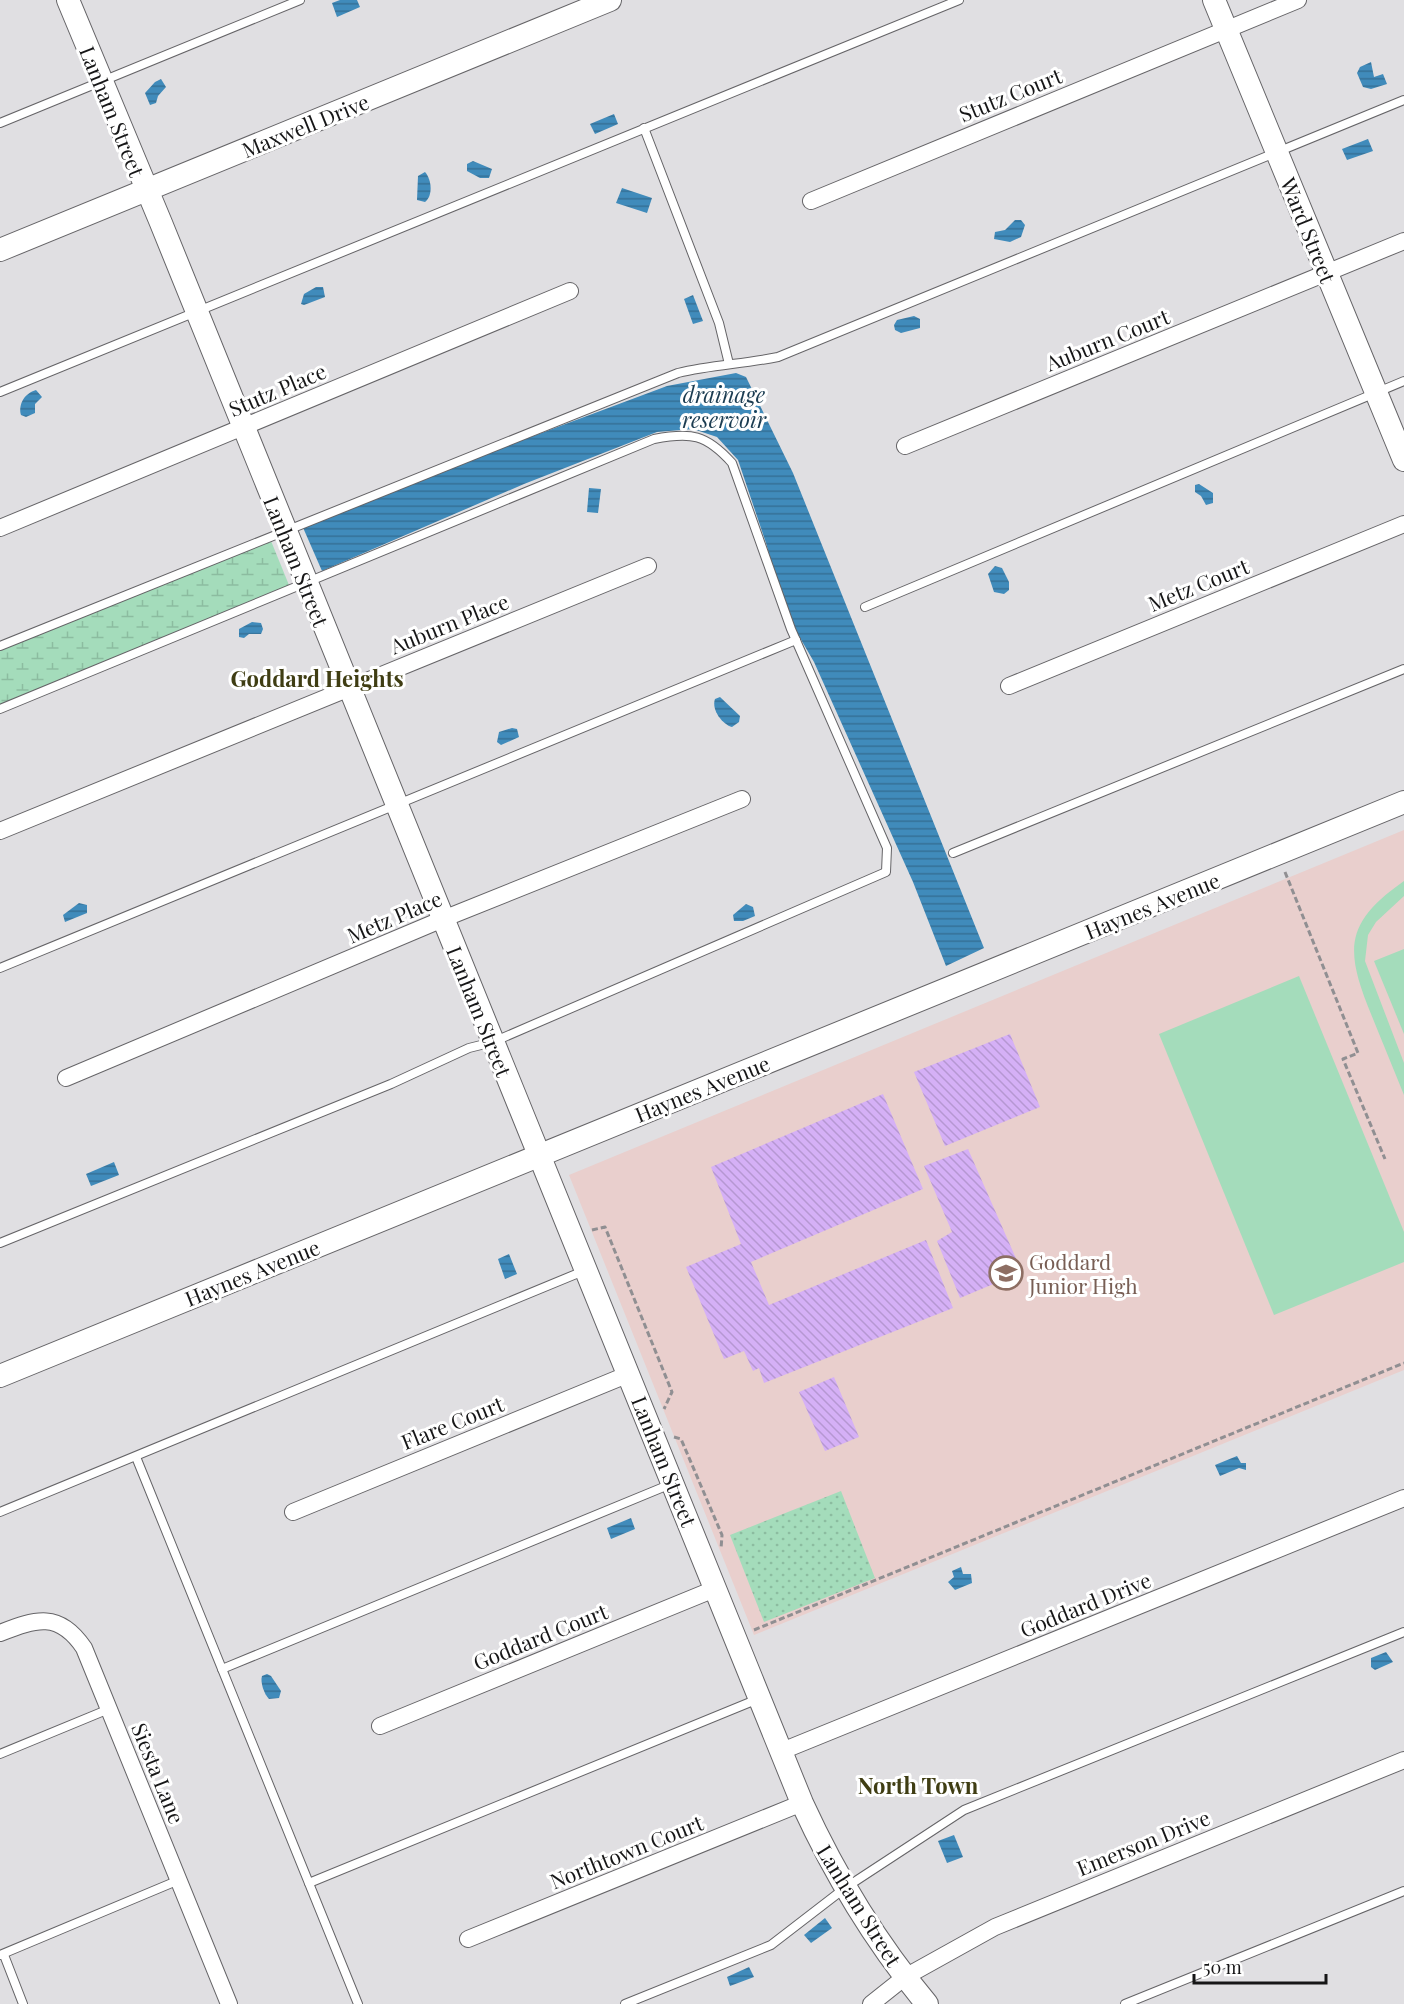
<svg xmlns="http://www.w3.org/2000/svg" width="1404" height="2004" viewBox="0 0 1404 2004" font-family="'Playfair Display',serif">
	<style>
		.education { fill: #e9cfcd }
		.grass { fill: #a4dcbb }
		.wetland { fill: url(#wetland-marsh) }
		.park { fill: url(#park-dots) }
		.water { fill: url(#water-rules) }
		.building { fill: url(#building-back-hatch) }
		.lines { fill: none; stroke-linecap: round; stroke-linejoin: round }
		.lane-casing { stroke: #656467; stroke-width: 10 }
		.street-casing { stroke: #656467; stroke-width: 18 }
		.secondary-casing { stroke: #656467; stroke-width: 24 }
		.path { stroke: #908f92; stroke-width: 3; stroke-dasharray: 6 3; stroke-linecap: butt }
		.lane { stroke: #fff; stroke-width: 8 }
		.street { stroke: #fff; stroke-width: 16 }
		.secondary { stroke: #fff; stroke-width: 22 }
		.labels { text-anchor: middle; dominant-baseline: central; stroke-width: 6; stroke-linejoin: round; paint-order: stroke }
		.street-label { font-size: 21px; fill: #161617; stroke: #fff }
		.education-label { font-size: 21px; fill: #785e54; stroke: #fff; text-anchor: start }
		.water-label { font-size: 22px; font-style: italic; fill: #1b3c51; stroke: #fff }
		.neighbourhood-label { font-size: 22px; font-weight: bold; fill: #3f3d13; stroke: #fff }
	</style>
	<defs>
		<pattern id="wetland-marsh" width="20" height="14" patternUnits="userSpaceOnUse" patternTransform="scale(1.5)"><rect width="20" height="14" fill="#a4dcbb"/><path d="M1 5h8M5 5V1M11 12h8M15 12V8" fill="none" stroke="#8cbca0"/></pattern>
		<pattern id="park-dots" width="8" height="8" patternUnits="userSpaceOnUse" patternTransform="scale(1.5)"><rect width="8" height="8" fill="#a4dcbb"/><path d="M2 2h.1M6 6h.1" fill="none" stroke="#8cbca0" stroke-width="1.8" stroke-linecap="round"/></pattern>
		<pattern id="water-rules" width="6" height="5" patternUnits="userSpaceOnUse" patternTransform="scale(1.5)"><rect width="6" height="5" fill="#408bbb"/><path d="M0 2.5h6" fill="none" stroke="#357197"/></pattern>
		<pattern id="building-back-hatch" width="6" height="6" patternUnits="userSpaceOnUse" patternTransform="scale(1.5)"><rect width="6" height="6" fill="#d5b0f6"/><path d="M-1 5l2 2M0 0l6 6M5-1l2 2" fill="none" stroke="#b697d2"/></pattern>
	</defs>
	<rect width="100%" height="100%" fill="#e0dfe2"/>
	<polygon class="education" points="1404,830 1404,1370 754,1635 569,1175"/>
	<g class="grass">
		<path d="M1404,881V896L1376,922L1368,935L1365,961L1404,1063V1095C1393,1068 1382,1041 1371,1014C1345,950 1344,923 1404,881Z"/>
		<polygon points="1404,949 1404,1034 1374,961"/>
		<polygon points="1299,976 1404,1232 1404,1262 1274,1315 1159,1034"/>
	</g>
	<polygon class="wetland" points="269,536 291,590 0,709 0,647"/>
	<polygon class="park" points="841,1491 875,1578 764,1622 730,1535"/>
	<g class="water">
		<polygon points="340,0 357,0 360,7 337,17 332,3"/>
		<polygon points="1371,62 1374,77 1383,74 1387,84 1371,89 1363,87 1357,73 1360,67"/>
		<polygon points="161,79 166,87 158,96 156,103 150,105 145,93 155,82"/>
		<polygon points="614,114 618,124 595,134 590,124"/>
		<polygon points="1368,139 1373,151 1347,160 1342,149"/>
		<polygon points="473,161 492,169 489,178 480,178 467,171 467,164"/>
		<path d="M425,172C432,180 433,196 425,202L417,200L418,176Z"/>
		<polygon points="622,188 652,198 647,213 616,203"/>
		<polygon points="1015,220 1021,220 1025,225 1021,237 1010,242 994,239 995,232 1005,230"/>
		<polygon points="316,287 323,287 325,297 304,305 301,304 304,294"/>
		<polygon points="693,295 703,321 693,324 684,299"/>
		<polygon points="914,316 920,319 920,328 901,333 895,330 894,325 897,320"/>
		<polygon points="736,373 746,377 793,473 984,948 946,966 913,882 814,662 785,612 766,543 738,460 717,437 693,429 657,432 524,484 322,571 301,523 667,386"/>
		<path d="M36,390L42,397L35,404V413L26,417L21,415C18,404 25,393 36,390Z"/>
		<polygon points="1199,484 1213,493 1213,503 1206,505 1201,496 1195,492 1195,485"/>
		<polygon points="589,488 601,489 598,513 587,512"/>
		<polygon points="995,566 1002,568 1009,582 1009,590 1004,594 994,592 988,574"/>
		<polygon points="252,622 261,623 263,629 261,634 249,634 244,638 239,637 239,629"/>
		<path d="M720,697L740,716L739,722L732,727C723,725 711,710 715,699Z"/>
		<polygon points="512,728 517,729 519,737 501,745 497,742 499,732"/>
		<polygon points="79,903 87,905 87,913 65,922 63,915"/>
		<polygon points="746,904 753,907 755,916 743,921 734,921 733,915"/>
		<polygon points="114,1162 119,1175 91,1186 86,1174"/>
		<polygon points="509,1254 517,1274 505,1279 498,1259"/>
		<polygon points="1237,1456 1241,1463 1246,1463 1246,1470 1239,1468 1220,1476 1215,1465"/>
		<polygon points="631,1518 635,1529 611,1539 607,1528"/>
		<polygon points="961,1567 963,1574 971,1574 972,1583 955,1590 948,1582 954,1577 952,1571"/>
		<polygon points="1386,1652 1393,1662 1375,1670 1371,1667 1371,1658"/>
		<path d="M267,1674L271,1676L281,1691L279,1698L269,1699C264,1694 260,1682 262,1676Z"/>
		<polygon points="954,1835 963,1857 947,1863 938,1841"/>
		<polygon points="825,1918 832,1928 811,1943 804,1935"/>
		<polygon points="749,1967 754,1977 730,1986 727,1977"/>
	</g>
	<g class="building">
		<polygon points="1010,1034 1040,1107 945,1146 914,1072"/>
		<polygon points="883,1094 923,1189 751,1262 769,1305 926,1240 953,1308 764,1383 759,1368 753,1371 744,1351 724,1359 686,1267 741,1244 711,1167"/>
		<polygon points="968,1149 1022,1272 960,1298 937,1241 952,1232 924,1166"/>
		<polygon points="834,1377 859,1437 825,1451 799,1392"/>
	</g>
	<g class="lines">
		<g class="lane-casing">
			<g id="lane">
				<polyline points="0,123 300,0"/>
				<polyline points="644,128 719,323 729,364"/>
				<polyline points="0,392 959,0"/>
				<polyline points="865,607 1404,381"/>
				<path d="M0,646L678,373C711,365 744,364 778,357L1404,100"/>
				<path d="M0,709L654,439C691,432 706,434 732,463L791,629L887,848L886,872L493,1042L469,1048L391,1084L0,1243"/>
				<polyline points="953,853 1404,669"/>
				<polyline points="0,968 796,640"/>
				<polyline points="136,1457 358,2004"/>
				<polyline points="0,1512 586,1270"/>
				<polyline points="222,1669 671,1484"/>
				<polyline points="0,1754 109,1709"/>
				<polyline points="309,1883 758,1699"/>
				<polyline points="0,1955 179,1880"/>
				<polyline points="4,1955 23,2004"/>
				<polyline points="625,2004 771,1945 845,1888 964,1810 1404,1632"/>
				<polyline points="1125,2004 1404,1891"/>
			</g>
		</g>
		<g class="street-casing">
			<g id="street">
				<polyline points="811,201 1298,0"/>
				<polyline points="905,446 1404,241"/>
				<polyline points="0,528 570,291"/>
				<polyline points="1009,686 1404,524"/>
				<polyline points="0,831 648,566"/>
				<polyline points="66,1078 443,919 742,799"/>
				<polyline points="293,1512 629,1374"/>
				<path d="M0,1633C36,1619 59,1611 84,1648L229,2004"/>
				<polyline points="380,1726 717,1588"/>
				<polyline points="782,1751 1404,1498"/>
				<polyline points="468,1939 802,1803"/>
				<polyline points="871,2004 905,1977 995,1927 1404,1760"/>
			</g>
		</g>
		<g class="secondary-casing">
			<g id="secondary">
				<path d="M68,0L161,223L802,1803C835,1875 876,1943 927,2004"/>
				<polyline points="1214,0 1404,460"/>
				<polyline points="0,250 610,0"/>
				<polyline points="0,1376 1404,802"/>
			</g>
		</g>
		<g class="path">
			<polyline points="1285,872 1358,1053 1343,1059 1385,1159"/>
			<polyline points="592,1230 605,1227 672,1392 664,1409"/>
			<polyline points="674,1437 681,1439 722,1535 721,1549"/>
			<polyline points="754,1630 1404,1363"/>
		</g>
		<use href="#lane" class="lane"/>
		<use href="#street" class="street"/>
		<use href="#secondary" class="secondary"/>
	</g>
	<defs>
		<g id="school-ring" transform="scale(1.725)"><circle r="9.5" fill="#fff" stroke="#8d6e63" stroke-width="1.5"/><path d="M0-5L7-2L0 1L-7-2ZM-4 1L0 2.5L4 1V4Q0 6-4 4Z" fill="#8d6e63"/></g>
	</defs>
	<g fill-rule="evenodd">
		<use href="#school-ring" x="1006" y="1273"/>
	</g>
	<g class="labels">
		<g class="street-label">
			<text transform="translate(1010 94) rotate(-22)">Stutz Court</text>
			<text transform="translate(113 111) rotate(68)">Lanham Street</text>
			<text transform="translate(305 125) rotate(-22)">Maxwell Drive</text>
			<text transform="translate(1309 230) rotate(68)">Ward Street</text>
			<text transform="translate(1107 339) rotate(-22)">Auburn Court</text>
			<text transform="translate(277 389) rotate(-23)">Stutz Place</text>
			<text transform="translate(297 561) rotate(68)">Lanham Street</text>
			<text transform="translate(1198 584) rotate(-22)">Metz Court</text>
			<text transform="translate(449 623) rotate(-22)">Auburn Place</text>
			<text transform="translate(1152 905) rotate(-22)">Haynes Avenue</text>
			<text transform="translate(394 916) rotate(-23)">Metz Place</text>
			<text transform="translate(480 1011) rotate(68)">Lanham Street</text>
			<text transform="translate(702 1088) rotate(-22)">Haynes Avenue</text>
			<text transform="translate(252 1272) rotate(-22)">Haynes Avenue</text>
			<text transform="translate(452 1422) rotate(-22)">Flare Court</text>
			<text transform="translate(665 1461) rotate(68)">Lanham Street</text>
			<text transform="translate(1085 1604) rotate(-22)">Goddard Drive</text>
			<text transform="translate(540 1636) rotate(-22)">Goddard Court</text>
			<text transform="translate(159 1773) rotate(68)">Siesta Lane</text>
			<text transform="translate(1143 1842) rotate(-22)">Emerson Drive</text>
			<text transform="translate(626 1851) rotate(-22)">Northtown Court</text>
			<text transform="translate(860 1905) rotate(58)">Lanham Street</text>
		</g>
		<g class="education-label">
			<text x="1029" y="1261">Goddard<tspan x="1029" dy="24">Junior High</tspan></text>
		</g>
		<g class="water-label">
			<text x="724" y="394">drainage<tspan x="724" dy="25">reservoir</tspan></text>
		</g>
		<g class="neighbourhood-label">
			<text x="317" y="678">Goddard Heights</text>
			<text x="918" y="1785">North Town</text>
		</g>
	</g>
	<path d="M1194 1974v9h132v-9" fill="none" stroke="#161617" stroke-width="3"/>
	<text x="1203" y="1974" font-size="18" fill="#161617" stroke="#ffffff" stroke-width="4.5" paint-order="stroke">50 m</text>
</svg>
